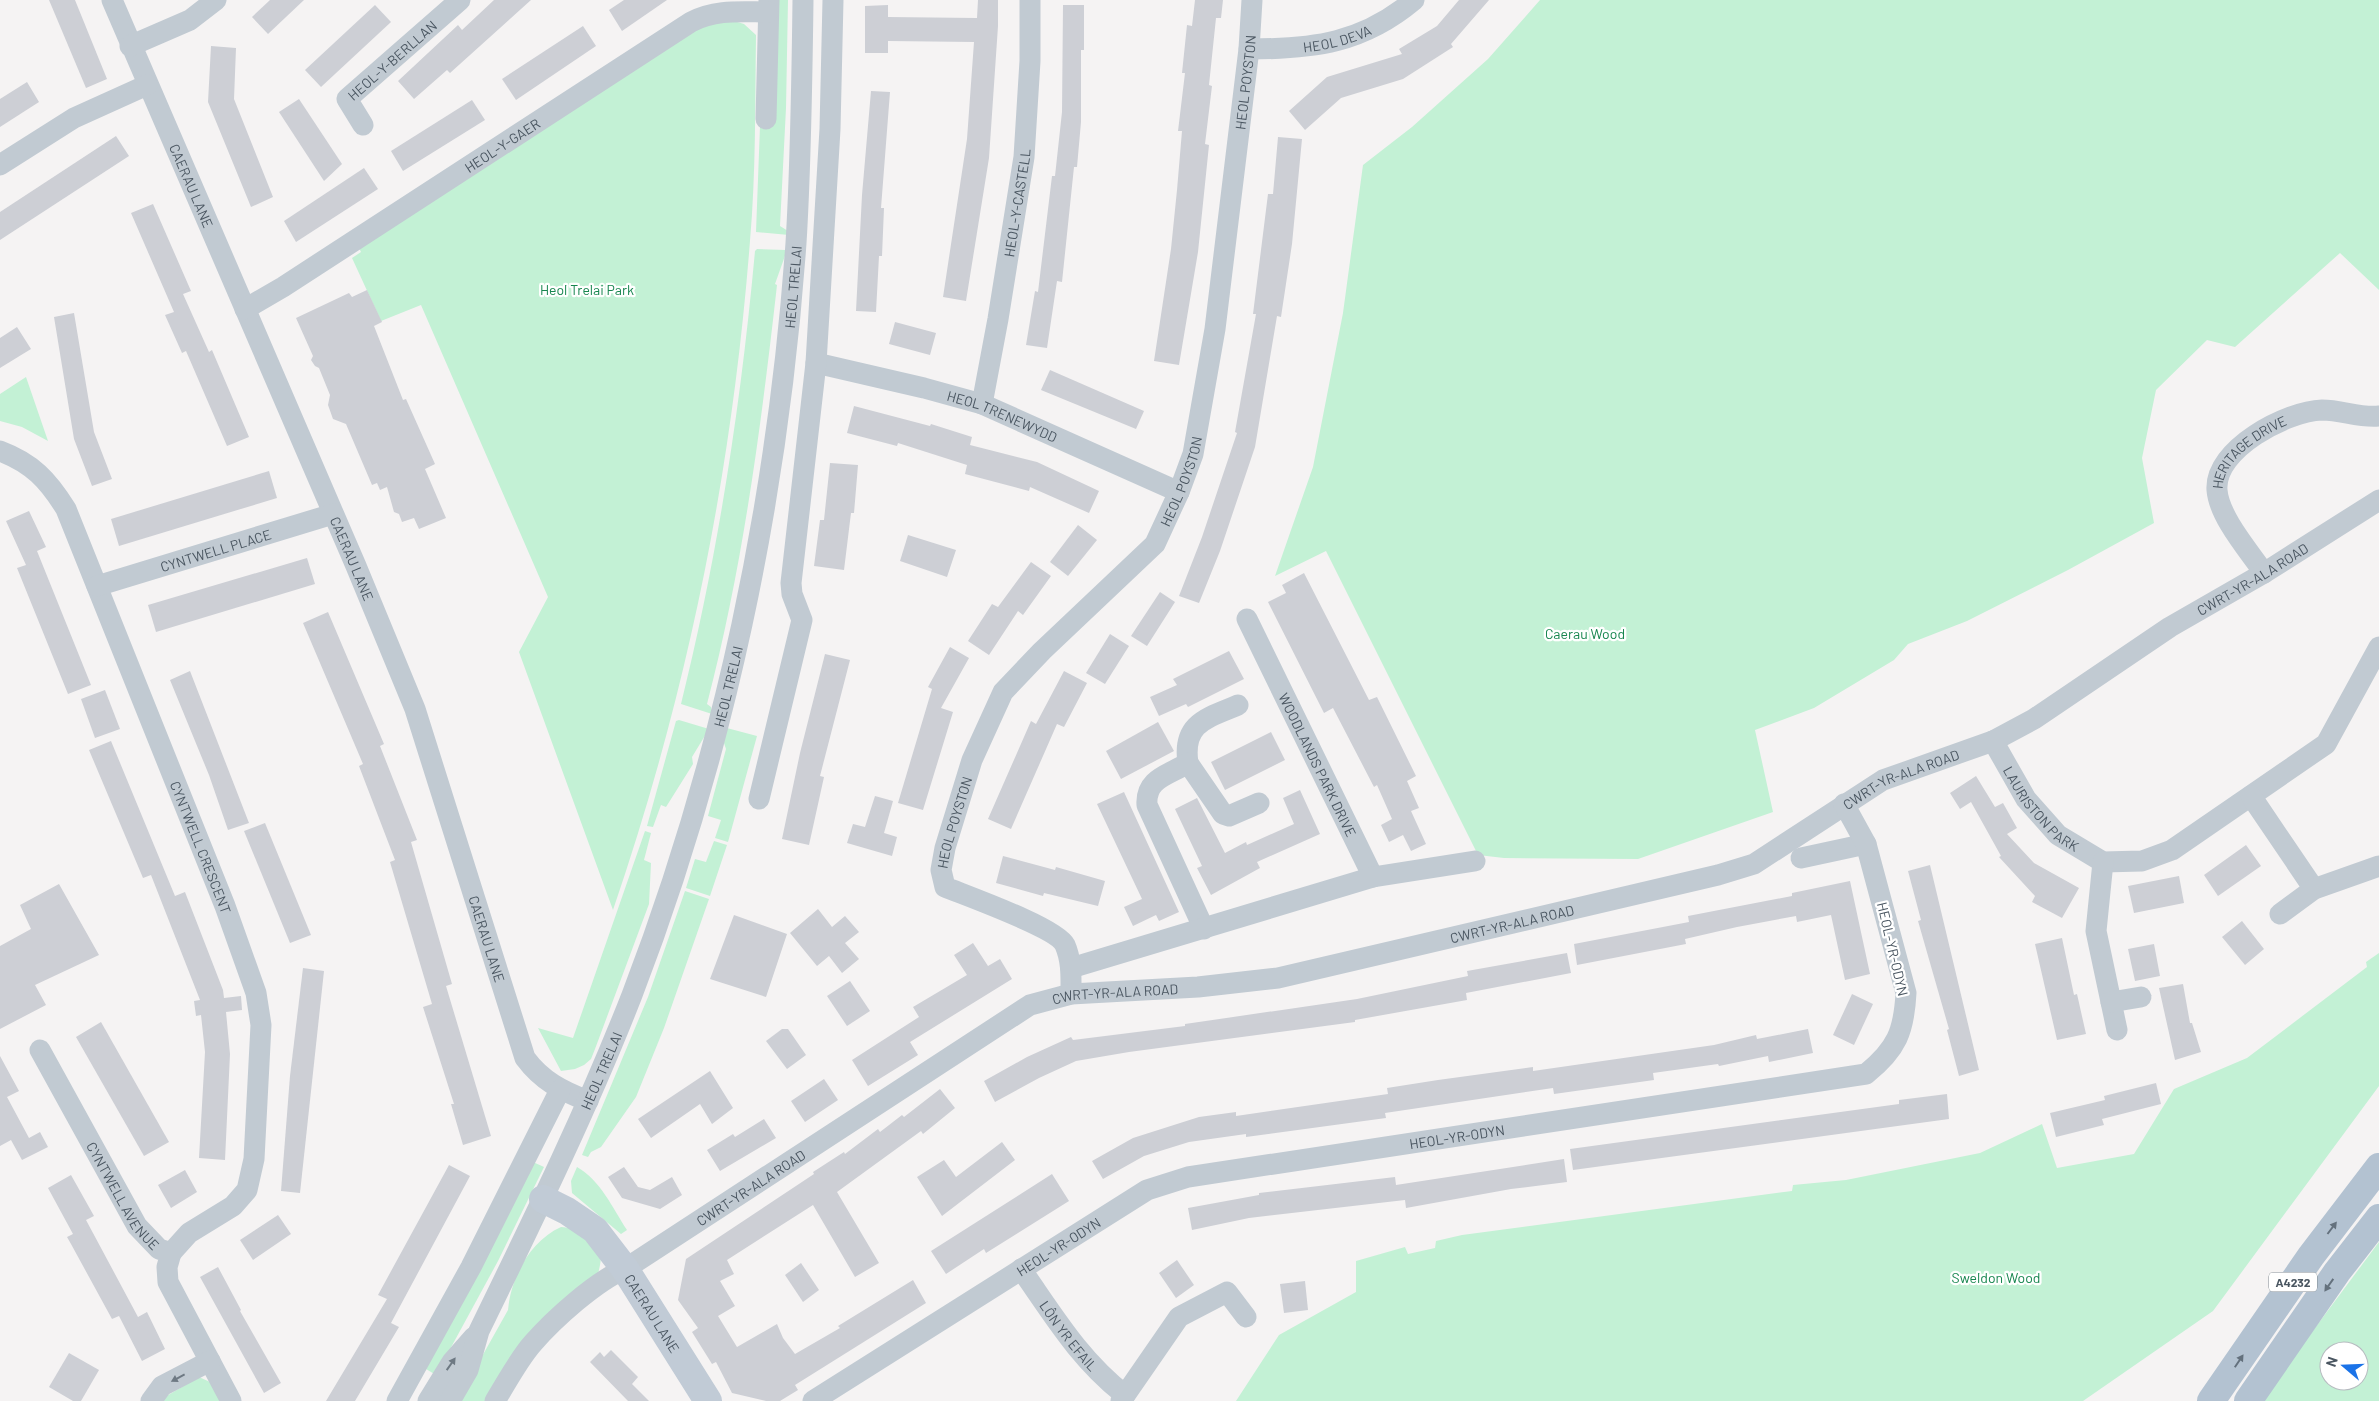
<svg xmlns="http://www.w3.org/2000/svg" width="2379" height="1401" viewBox="0 0 2379 1401" font-family="Barlow,sans-serif">
	<style>
		.green { fill: #c3f1d5; fill-rule: evenodd }
		.building { fill: #cdcfd5 }
		.lines { fill: none; stroke-linecap: round; stroke-linejoin: round }
		.street { stroke: #c1cad2; stroke-width: 21 }
		.secondary { stroke: #c1cbd6; stroke-width: 28 }
		.primary { stroke: #b3c2d1; stroke-width: 28 }
		.oneway { fill: #64717d }
		.oneway2 { fill: #6e7983 }
		.labels { text-anchor: middle; dominant-baseline: central; stroke-width: 4.5; stroke-linejoin: round; paint-order: stroke }
		.shield { fill: #fff; stroke: #808990; stroke-width: 1 }
		.shield-label { font-size: 12px; font-weight: bold; fill: #4a5661 }
		.street-label { font-size: 14px; fill: #4a5661; stroke: #fff }
		.park-label { font-size: 14px; fill: #17864f; stroke: #fff }
	</style>
	<rect width="100%" height="100%" fill="#f5f3f3"/>
	<g class="green">
		<polygon points="776,0 788,0 786,108 780,226 788,231 789,235 756,232 760,126 774,125"/>
		<polygon points="1540,0 2379,0 2379,290 2340,253 2235,347 2207,340 2156,390 2142,458 2154,523 2068,570 1967,621 1908,644 1894,660 1814,708 1755,730 1773,812 1638,859 1504,858 1478,855 1326,551 1275,576 1313,467 1343,313 1363,165 1412,127 1488,59"/>
		<path d="M734,21L744,24L756,35C755,104 756,173 750,241C732,472 688,691 613,910L519,652L548,597L421,305L381,321L352,258L361,252L359,248L707,23Z"/>
		<path d="M757,249L786,250V253L775,284L777,285C761,427 743,566 707,704L711,707L712,714L681,704C718,555 741,404 755,251Z"/>
		<polygon points="26,377 48,441 22,427 0,421 0,394"/>
		<polygon points="679,720 709,729 692,757 693,764 666,807 661,805 653,827 647,826 676,721"/>
		<polygon points="723,727 757,736 728,842 715,838 721,820 708,816 726,749 721,734"/>
		<polygon points="645,831 651,833 644,860 651,863 649,904 595,1049 591,1059 584,1065 575,1069 561,1071 538,1028 573,1038"/>
		<polygon points="714,841 727,845 710,896 686,888 695,859 706,862"/>
		<polygon points="685,891 709,899 664,1028 636,1097 601,1147 591,1152 588,1157 582,1155 648,997"/>
		<polygon points="2379,953 2379,1086 2213,1311 2083,1401 1236,1401 1279,1335 1356,1292 1356,1261 1405,1247 1408,1254 1435,1248 1436,1241 1462,1235 1792,1191 1793,1185 1846,1180 1980,1153 2042,1124 2057,1168 2134,1154 2174,1089 2247,1058 2367,967 2366,962"/>
		<polygon points="533,1162 544,1167 498,1261 436,1375 426,1369"/>
		<path d="M577,1167C601,1181 612,1207 627,1230L621,1234L572,1193L571,1181Z"/>
		<path d="M561,1227C577,1228 594,1238 600,1254C602,1261 599,1268 598,1275L485,1401H457L508,1310C511,1277 530,1241 561,1227Z"/>
		<path d="M2379,1242V1401H2264L2297,1352ZM2329,1351H2359V1381H2329Z"/>
		<polygon points="199,1377 210,1382 220,1401 158,1401"/>
	</g>
	<g class="building">
		<polygon points="49,0 75,0 107,79 86,88"/>
		<polygon points="270,0 304,0 268,34 252,17"/>
		<polygon points="494,0 531,0 450,73 447,70 414,99 398,81 458,25 462,30"/>
		<polygon points="624,0 667,0 622,31 609,10"/>
		<polygon points="978,0 998,0 998,26 989,158 966,301 943,297 967,139 974,42 888,41 888,53 865,53 865,6 888,5 888,17 977,18"/>
		<polygon points="1195,0 1223,0 1221,18 1216,18 1209,85 1212,86 1205,144 1209,145 1198,252 1179,365 1154,361 1171,249 1177,190 1182,131 1178,131 1185,73 1182,73 1187,25 1192,26"/>
		<polygon points="1459,0 1489,0 1451,44 1453,47 1403,79 1341,98 1305,130 1289,111 1327,77 1402,54 1399,49 1437,26"/>
		<polygon points="375,5 391,22 321,87 305,70"/>
		<polygon points="1063,5 1084,5 1084,50 1081,50 1081,122 1077,167 1074,167 1062,282 1057,281 1047,348 1026,345 1035,291 1038,292 1052,176 1055,176 1062,112"/>
		<polygon points="583,26 596,46 516,100 502,79"/>
		<polygon points="211,46 236,48 234,99 273,197 251,207 208,102"/>
		<polygon points="27,82 39,102 0,127 0,99"/>
		<polygon points="871,91 890,92 881,208 884,208 882,256 879,256 876,312 856,311 862,195"/>
		<polygon points="299,99 342,164 324,181 279,112"/>
		<polygon points="472,100 485,120 403,171 391,151"/>
		<polygon points="116,136 129,156 0,240 0,212"/>
		<polygon points="1278,137 1302,139 1292,244 1281,317 1277,316 1255,447 1220,551 1199,603 1179,596 1202,537 1237,433 1235,432 1256,314 1253,314 1268,194 1273,194"/>
		<polygon points="364,168 378,189 296,242 284,221"/>
		<polygon points="153,204 191,291 183,294 209,352 212,350 249,437 227,446 186,351 182,353 165,315 174,312 131,213"/>
		<polygon points="367,290 382,322 374,326 403,400 406,399 435,464 425,469 446,518 419,529 414,518 402,522 399,514 394,512 387,487 380,490 377,483 372,485 346,424 333,419 328,405 330,395 319,368 315,366 311,360 313,356 296,318 349,293 352,297"/>
		<polygon points="74,313 94,432 112,479 92,486 74,439 54,317"/>
		<polygon points="895,322 936,333 930,355 889,344"/>
		<polygon points="17,327 31,349 0,368 0,338"/>
		<polygon points="1050,370 1144,411 1136,429 1041,390"/>
		<polygon points="854,406 930,426 931,424 972,437 970,445 1037,462 1099,491 1089,513 1030,487 1029,491 965,474 967,465 898,443 897,446 847,433"/>
		<polygon points="830,463 858,465 854,513 851,513 844,570 814,566 820,520 824,520"/>
		<polygon points="269,471 277,498 119,546 111,519"/>
		<polygon points="29,511 46,547 37,551 91,685 68,694 17,568 26,565 6,521"/>
		<polygon points="1078,525 1097,540 1068,576 1050,562"/>
		<polygon points="908,535 956,550 947,577 900,561"/>
		<polygon points="307,558 315,584 156,632 148,605"/>
		<polygon points="1031,562 1051,576 1023,615 1018,611 989,655 968,641 992,604 998,607"/>
		<polygon points="1304,573 1369,700 1377,697 1416,776 1407,781 1419,808 1411,811 1426,844 1411,851 1403,835 1389,842 1381,825 1392,819 1377,785 1374,787 1333,708 1324,713 1268,602 1286,593 1282,585"/>
		<polygon points="1160,592 1175,602 1147,646 1131,636"/>
		<polygon points="328,612 384,744 380,746 417,840 411,842 452,984 446,986 491,1136 463,1145 451,1104 454,1104 423,1007 432,1004 390,862 395,860 359,766 363,764 303,623"/>
		<polygon points="1110,634 1129,646 1105,684 1086,673"/>
		<polygon points="950,647 969,658 941,708 953,712 923,810 898,803 932,689 928,687"/>
		<polygon points="1229,651 1244,679 1188,707 1186,704 1159,716 1150,697 1177,685 1173,679"/>
		<polygon points="825,654 850,660 820,776 824,777 809,845 782,839 800,753"/>
		<polygon points="190,671 249,823 228,830 209,775 170,680"/>
		<polygon points="1064,671 1087,683 1064,727 1057,724 1011,829 988,819 1031,721 1036,724"/>
		<polygon points="105,690 120,729 95,738 81,699"/>
		<polygon points="1158,722 1174,751 1121,779 1106,751"/>
		<polygon points="1271,732 1285,760 1225,790 1211,762"/>
		<polygon points="111,741 175,896 185,892 223,990 224,998 241,996 242,1010 226,1012 230,1054 225,1160 199,1158 205,1052 201,1015 196,1016 194,1001 200,1000 151,875 143,878 89,750"/>
		<polygon points="1976,776 1995,807 2003,803 2017,828 2007,834 2034,863 2079,888 2062,918 2032,902 2035,896 1999,857 2001,856 1971,802 1960,809 1950,793"/>
		<polygon points="1300,790 1320,834 1257,862 1260,868 1211,895 1197,868 1202,866 1175,809 1197,798 1225,853 1246,842 1247,845 1294,824 1283,798"/>
		<polygon points="1124,792 1179,912 1159,921 1156,915 1133,926 1124,907 1142,899 1097,804"/>
		<polygon points="875,796 893,801 884,833 897,837 892,856 847,843 853,824 865,827"/>
		<polygon points="265,823 311,935 290,943 244,831"/>
		<polygon points="2246,845 2261,866 2218,896 2204,875"/>
		<polygon points="1003,856 1055,870 1056,867 1105,881 1098,906 1044,893 1043,896 996,883"/>
		<polygon points="1930,865 1979,1070 1959,1076 1947,1030 1949,1029 1918,921 1921,920 1908,871"/>
		<polygon points="2179,876 2184,903 2134,913 2128,886"/>
		<polygon points="1850,881 1870,974 1845,980 1831,915 1797,922 1796,916 1737,927 1685,939 1686,944 1577,965 1574,944 1689,922 1688,916 1792,896 1792,893"/>
		<polygon points="59,884 99,955 35,985 46,1005 0,1029 0,946 31,929 20,905"/>
		<polygon points="818,909 832,927 845,916 859,932 845,943 859,959 842,973 829,956 817,966 790,933"/>
		<polygon points="734,915 787,934 766,997 710,979"/>
		<polygon points="2242,921 2264,949 2245,965 2222,937"/>
		<polygon points="2062,938 2074,995 2077,994 2086,1034 2057,1040 2035,944"/>
		<polygon points="973,943 988,966 1000,959 1012,979 910,1042 918,1055 868,1086 852,1060 919,1017 913,1007 967,975 954,955"/>
		<polygon points="2154,944 2160,976 2135,981 2128,949"/>
		<polygon points="1567,953 1571,973 1466,993 1467,1000 1355,1020 1355,1022 1129,1052 1076,1061 1039,1078 995,1102 984,1081 1027,1057 1071,1037 1073,1040 1185,1026 1185,1024 1357,999 1468,976 1467,971"/>
		<polygon points="303,968 324,971 300,1193 281,1191 290,1076"/>
		<polygon points="850,981 870,1011 847,1026 827,996"/>
		<polygon points="2183,984 2190,1023 2192,1023 2201,1052 2175,1060 2159,988"/>
		<polygon points="1852,994 1873,1004 1854,1045 1833,1035"/>
		<polygon points="101,1022 169,1142 144,1156 76,1037"/>
		<polygon points="782,1029 788,1029 806,1055 787,1069 766,1041"/>
		<polygon points="1808,1029 1813,1053 1769,1062 1768,1056 1719,1066 1718,1064 1653,1073 1654,1080 1554,1094 1553,1088 1385,1113 1386,1118 1246,1137 1246,1134 1189,1142 1144,1156 1103,1179 1092,1161 1133,1138 1199,1117 1236,1112 1236,1116 1388,1094 1387,1088 1438,1080 1533,1067 1533,1071 1714,1045 1756,1035 1757,1039"/>
		<polygon points="0,1056 19,1091 7,1097 29,1138 40,1132 48,1147 22,1160 11,1140 0,1146"/>
		<polygon points="710,1071 733,1108 712,1124 700,1104 651,1138 638,1119"/>
		<polygon points="824,1079 838,1100 805,1122 791,1101"/>
		<polygon points="2156,1083 2161,1104 2102,1119 2104,1125 2056,1137 2050,1113 2105,1100 2104,1096"/>
		<polygon points="940,1089 955,1108 923,1134 921,1131 837,1192 879,1263 855,1277 813,1205 727,1260 734,1274 720,1281 735,1306 718,1316 737,1347 777,1324 783,1338 795,1354 840,1328 838,1326 913,1280 926,1303 795,1385 798,1390 780,1401 766,1401 732,1393 716,1362 712,1364 692,1332 698,1328 678,1300 686,1259 814,1174 813,1172 844,1152 845,1154 878,1129 880,1132 902,1115 904,1117"/>
		<polygon points="1947,1094 1949,1119 1573,1170 1570,1149 1899,1104 1899,1100"/>
		<polygon points="764,1119 776,1138 720,1171 707,1150 733,1134 735,1137"/>
		<polygon points="1002,1142 1015,1160 942,1216 917,1177 944,1160 956,1177"/>
		<polygon points="1564,1159 1567,1182 1511,1189 1406,1208 1405,1200 1249,1218 1192,1230 1188,1208 1259,1195 1259,1193 1395,1177 1396,1185"/>
		<polygon points="449,1165 470,1176 391,1323 399,1327 355,1401 326,1401 387,1299 378,1295"/>
		<polygon points="624,1167 638,1187 650,1190 672,1177 682,1195 660,1209 622,1198 608,1177"/>
		<polygon points="185,1170 197,1192 171,1208 158,1185"/>
		<polygon points="1052,1174 1069,1201 986,1253 984,1249 946,1274 931,1251"/>
		<polygon points="71,1175 94,1216 86,1220 138,1317 147,1312 165,1349 142,1361 119,1316 112,1319 71,1244 67,1237 73,1234 48,1188"/>
		<polygon points="278,1215 291,1234 253,1260 240,1240"/>
		<polygon points="1177,1260 1194,1285 1176,1298 1159,1273"/>
		<polygon points="801,1263 819,1290 803,1302 785,1275"/>
		<polygon points="218,1267 241,1310 240,1311 281,1383 264,1393 200,1277"/>
		<polygon points="1305,1281 1308,1310 1284,1313 1280,1284"/>
		<polygon points="611,1350 638,1377 632,1384 649,1401 628,1401 590,1362 600,1352 604,1357"/>
		<polygon points="69,1353 99,1370 81,1401 73,1401 49,1387"/>
	</g>
	<g class="lines">
		<g class="street">
			<path id="s1" d="M112,0L356,566L415,709L525,1058C542,1081 562,1091 588,1101"/>
			<polyline points="130,46 190,20 216,0"/>
			<path id="s2" d="M1249,49C1314,49 1363,43 1414,0"/>
			<polyline points="766,119 769,0"/>
			<path id="s3" d="M363,125L347,99L460,0"/>
			<polyline points="0,165 74,118 147,85"/>
			<path id="s4" d="M245,309L283,287L691,22C716,9 741,12 768,12"/>
			<path id="s5" d="M816,363L924,388L982,404L1179,492"/>
			<path id="s6" d="M982,404L998,319L1024,157L1030,61V0"/>
			<path id="s7" d="M0,451C32,463 48,480 66,509L225,906L256,993L261,1025L254,1159L247,1190L233,1206L189,1233L171,1253"/>
			<path id="s8" d="M2264,573C2249,551 2219,517 2217,490C2214,449 2287,411 2322,410C2342,410 2359,418 2379,416"/>
			<path id="s9" d="M97,586L333,514"/>
			<path id="s10" d="M1247,619L1373,877"/>
			<path id="s11" d="M1993,741L2026,799L2058,835L2103,862L2142,861L2172,850L2326,744L2379,647"/>
			<path d="M1188,763C1182,723 1207,718 1238,705"/>
			<polyline points="2251,796 2314,889"/>
			<polyline points="759,799 802,620 792,594 791,583 816,363 830,129 833,0"/>
			<polyline points="1801,858 1866,844"/>
			<polyline points="2103,862 2096,931 2117,1030"/>
			<polyline points="2280,914 2314,889 2379,866"/>
			<path d="M1204,929L1147,805C1145,778 1169,775 1188,763L1223,814L1229,816L1259,803"/>
			<polyline points="1071,968 1373,877 1475,861"/>
			<path id="s12" d="M1071,994C1071,978 1072,961 1065,945C1057,928 967,896 945,887L941,870L945,848L972,760L1003,692L1042,651L1155,544L1179,492L1193,454L1215,329L1249,49L1252,0"/>
			<polyline points="2111,1002 2141,997"/>
			<path id="s13" d="M40,1050L137,1226L159,1249L171,1253L167,1267L168,1282L231,1401"/>
			<path id="s14" d="M1021,1269C1054,1316 1079,1359 1125,1395"/>
			<polyline points="151,1401 162,1386 210,1361"/>
			<polyline points="397,1401 471,1267 560,1090"/>
			<polyline points="428,1401 452,1362 474,1337"/>
			<path id="s15" d="M450,1401L468,1370L479,1331C533,1220 587,1110 632,995C724,756 778,499 796,243C801,162 802,81 803,0"/>
			<path id="s16" d="M495,1401C507,1382 518,1360 533,1343C554,1319 596,1281 625,1269L1030,1005L1071,994L1198,987L1278,978L1718,875L1754,864L1883,780L1993,741L2034,719L2170,627L2264,573L2379,500"/>
			<path id="s17" d="M813,1401L1147,1190L1188,1177L1866,1074C1897,1049 1904,1031 1906,993L1866,844L1844,804"/>
			<polyline points="1121,1401 1179,1317 1227,1292 1246,1317"/>
		</g>
		<path class="secondary" id="s18" d="M543,1199L567,1211L595,1230L625,1269L708,1401"/>
		<g class="primary">
			<polyline points="2211,1401 2311,1256 2379,1167"/>
			<polyline points="2248,1401 2337,1272 2379,1218"/>
		</g>
	</g>
	<defs><path id="oneway-solid" d="M-6-.8H1V-3.2L6.5 0L1 3.2V.8H-6Z" transform="scale(1.25)"/></defs>
	<g class="oneway">
		<use href="#oneway-solid" transform="translate(2332 1228) rotate(-53)"/>
		<use href="#oneway-solid" transform="translate(2329 1285) rotate(125)"/>
		<use href="#oneway-solid" transform="translate(2239 1361) rotate(-56)"/>
	</g>
	<g class="oneway2">
		<use href="#oneway-solid" transform="translate(451 1364) rotate(-55)"/>
		<use href="#oneway-solid" transform="translate(178 1378) rotate(152)"/>
	</g>
	<g class="labels">
		<rect class="shield" x="2269" y="1272.5" width="48" height="19" rx="4"/>
		<g class="shield-label">
			<text x="2293" y="1282">A4232</text>
		</g>
		<g class="street-label">
			<text stroke="none"><textPath href="#s2" startOffset="89">HEOL DEVA</textPath></text>
			<text stroke="none"><textPath href="#s3" startOffset="90">HEOL-Y-BERLLAN</textPath></text>
			<text stroke="none"><textPath href="#s12" startOffset="1076">HEOL POYSTON</textPath></text>
			<text stroke="none"><textPath href="#s4" startOffset="305">HEOL-Y-GAER</textPath></text>
			<text stroke="none"><textPath href="#s1" startOffset="202">CAERAU LANE</textPath></text>
			<text stroke="none"><textPath href="#s6" startOffset="204">HEOL-Y-CASTELL</textPath></text>
			<text stroke="none"><textPath href="#s15" startOffset="1174">HEOL TRELAI</textPath></text>
			<text stroke="none"><textPath href="#s5" startOffset="194">HEOL TRENEWYDD</textPath></text>
			<text stroke="none"><textPath href="#s8" startOffset="149">HERITAGE DRIVE</textPath></text>
			<text stroke="none"><textPath href="#s12" startOffset="671">HEOL POYSTON</textPath></text>
			<text stroke="none"><textPath href="#s9" startOffset="124">CYNTWELL PLACE</textPath></text>
			<text stroke="none"><textPath href="#s1" startOffset="608">CAERAU LANE</textPath></text>
			<text stroke="none"><textPath href="#s16" startOffset="1988">CWRT-YR-ALA ROAD</textPath></text>
			<text stroke="none"><textPath href="#s15" startOffset="769">HEOL TRELAI</textPath></text>
			<text stroke="none"><textPath href="#s10" startOffset="162">WOODLANDS PARK DRIVE</textPath></text>
			<text stroke="none"><textPath href="#s16" startOffset="1582">CWRT-YR-ALA ROAD</textPath></text>
			<text stroke="none"><textPath href="#s11" startOffset="84">LAURISTON PARK</textPath></text>
			<text stroke="none"><textPath href="#s12" startOffset="251">HEOL POYSTON</textPath></text>
			<text stroke="none"><textPath href="#s7" startOffset="454">CYNTWELL CRESCENT</textPath></text>
			<text stroke="none"><textPath href="#s16" startOffset="1162">CWRT-YR-ALA ROAD</textPath></text>
			<text stroke="none"><textPath href="#s1" startOffset="1012">CAERAU LANE</textPath></text>
			<text transform="translate(1893 949) rotate(77)">HEOL-YR-ODYN</text>
			<text stroke="none"><textPath href="#s16" startOffset="758">CWRT-YR-ALA ROAD</textPath></text>
			<text stroke="none"><textPath href="#s15" startOffset="364">HEOL TRELAI</textPath></text>
			<text stroke="none"><textPath href="#s17" startOffset="710">HEOL-YR-ODYN</textPath></text>
			<text stroke="none"><textPath href="#s16" startOffset="338">CWRT-YR-ALA ROAD</textPath></text>
			<text stroke="none"><textPath href="#s13" startOffset="168">CYNTWELL AVENUE</textPath></text>
			<text stroke="none"><textPath href="#s17" startOffset="290">HEOL-YR-ODYN</textPath></text>
			<text stroke="none"><textPath href="#s18" startOffset="162">CAERAU LANE</textPath></text>
			<text stroke="none"><textPath href="#s14" startOffset="82">LÔN YR EFAIL</textPath></text>
		</g>
		<g class="park-label">
			<text x="587" y="289">Heol Trelai Park</text>
			<text x="1585" y="633">Caerau Wood</text>
			<text x="1996" y="1277">Sweldon Wood</text>
		</g>
	</g>
	<g transform="translate(2344 1366) rotate(289)"><circle r="24" fill="#ffffff" stroke="#b7bbc0"/>
	<path d="M0-4L9 19L0 12L-9 19Z" fill="#1a73e8"/>
	<text y="-8" font-size="14" font-weight="bold" text-anchor="middle" fill="#4a5661">N</text>
	</g>
</svg>
